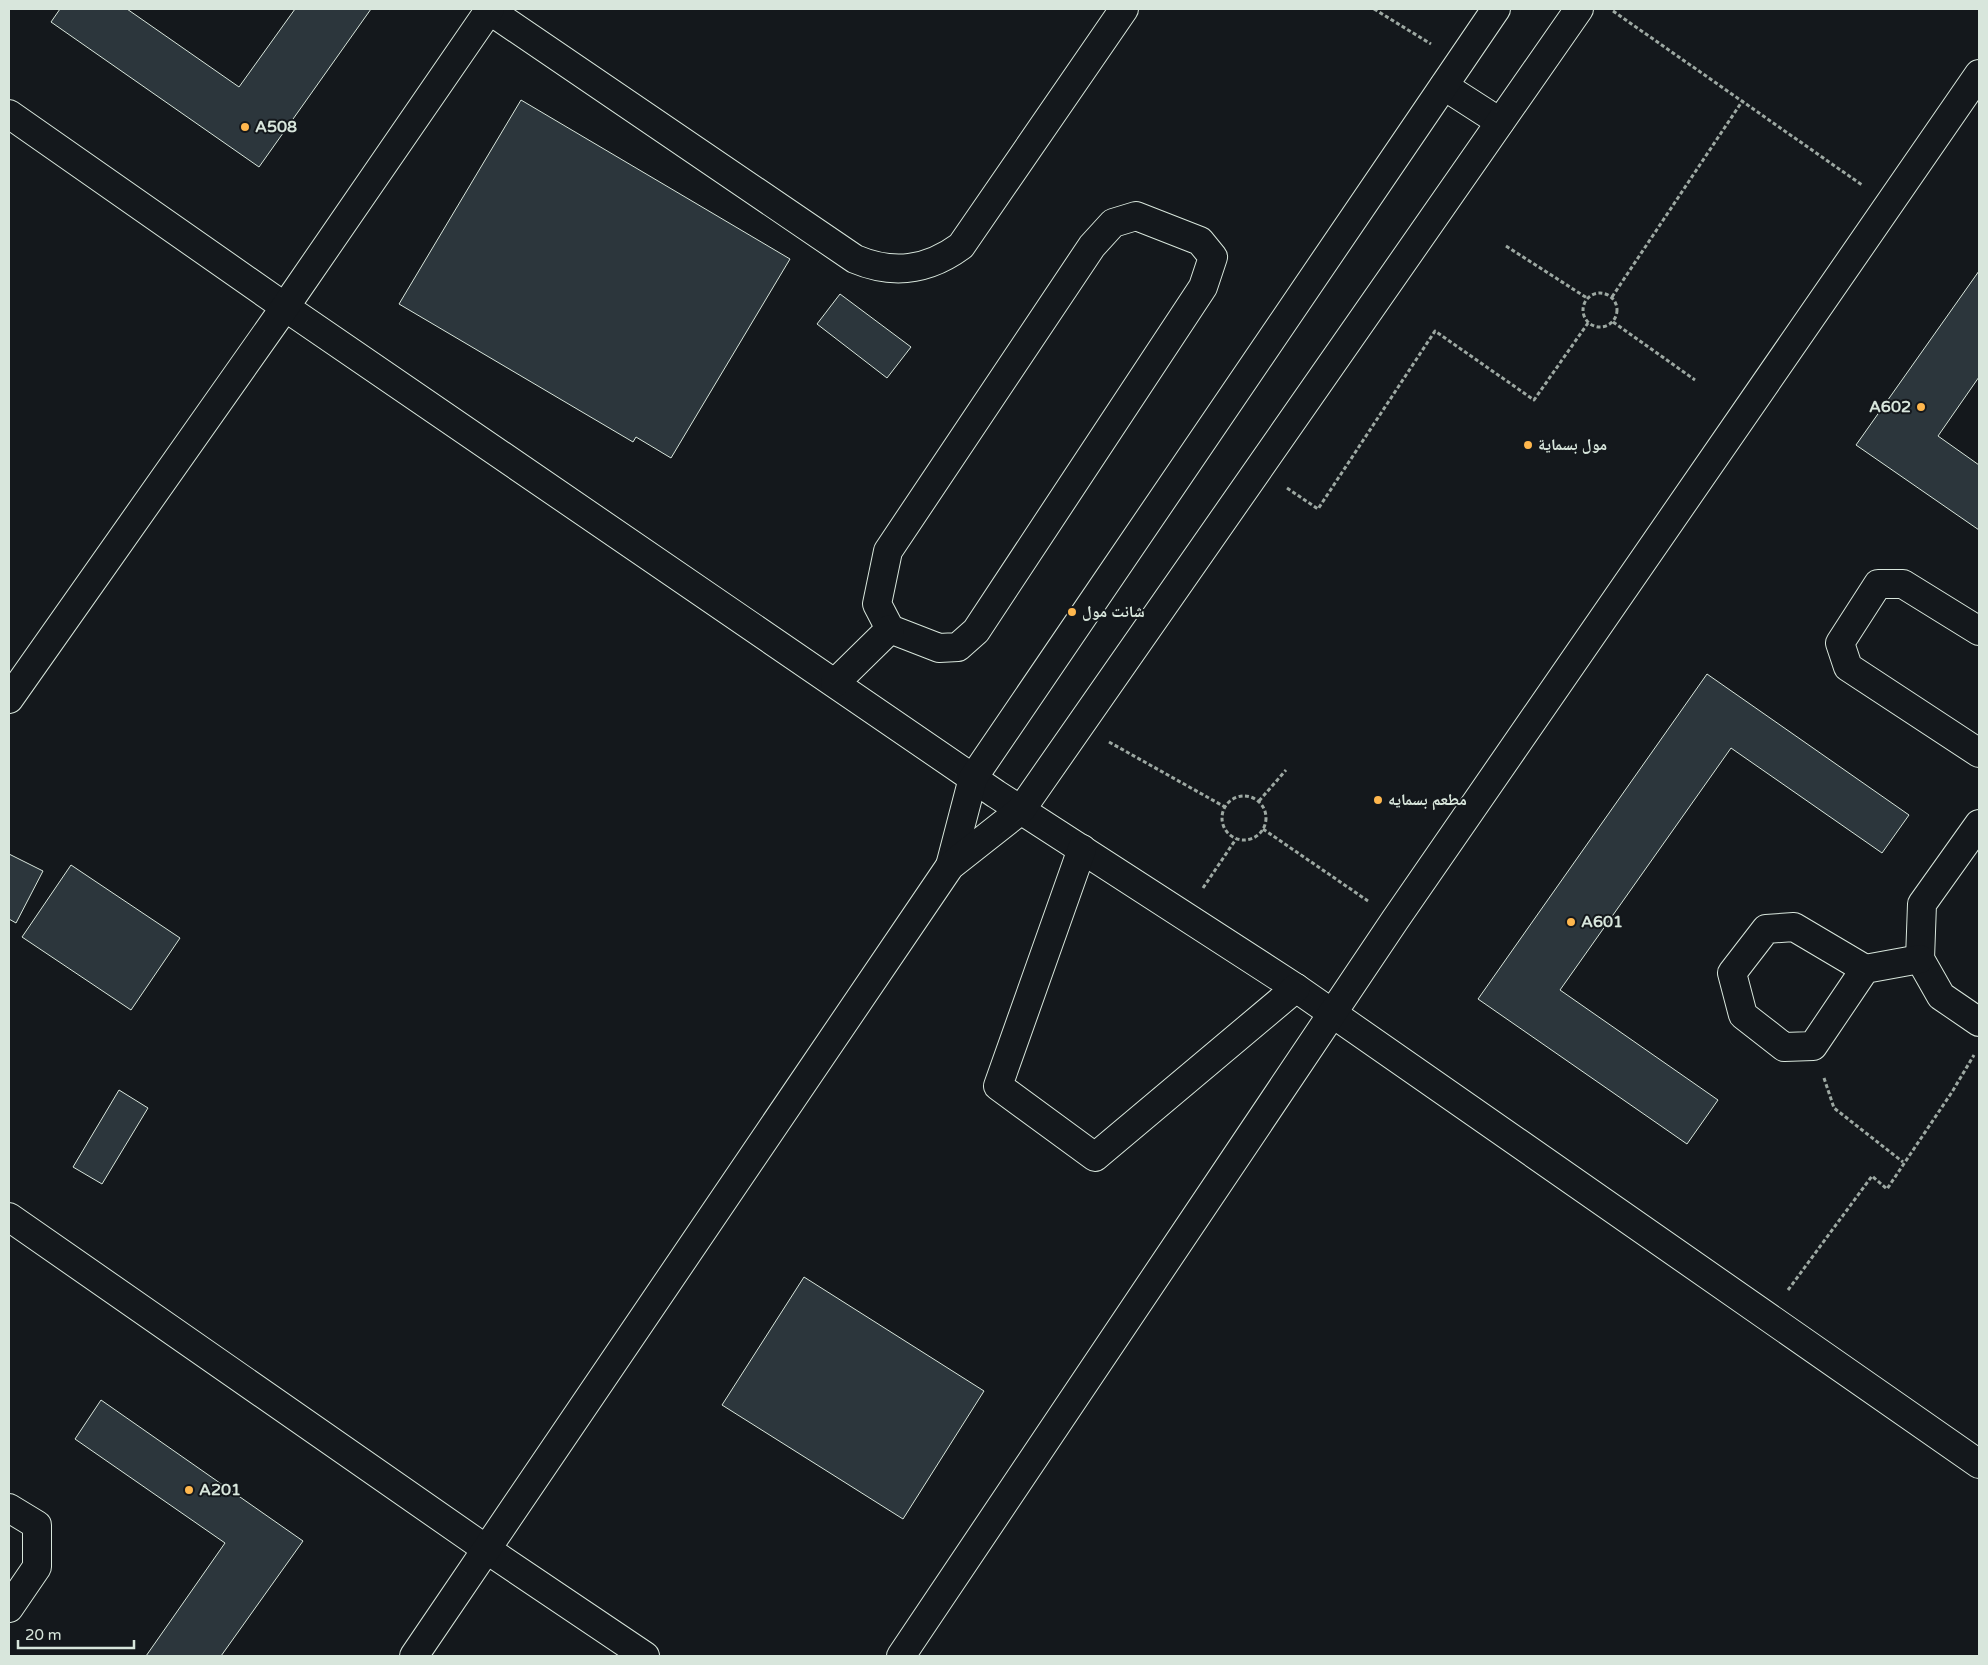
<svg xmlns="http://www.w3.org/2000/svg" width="1988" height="1665" viewBox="0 0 1988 1665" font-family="'Varela Round','Noto Naskh Arabic',sans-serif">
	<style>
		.building { fill: #2c363c; stroke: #d8e6dc }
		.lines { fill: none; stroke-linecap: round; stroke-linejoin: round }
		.minor-casing { stroke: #d8e6dc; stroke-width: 30 }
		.path { stroke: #9da8a2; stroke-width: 3; stroke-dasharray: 4 2.5; stroke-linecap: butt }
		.minor { stroke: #14181c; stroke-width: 28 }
		.poi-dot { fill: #ffb74d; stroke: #14181c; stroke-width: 2 }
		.labels { text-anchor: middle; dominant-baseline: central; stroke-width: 4; stroke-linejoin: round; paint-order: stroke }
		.poi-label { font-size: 16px; font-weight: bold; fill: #d8e6dc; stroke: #14181c; text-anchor: start }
	</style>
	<rect width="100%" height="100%" fill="#14181c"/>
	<g class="building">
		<polygon points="60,9 127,9 239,87 295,9 371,9 259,167 51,22"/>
		<polygon points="521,100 790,259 671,458 636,437 633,442 399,304"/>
		<polygon points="1979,271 1979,377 1938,436 1979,465 1979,530 1856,445"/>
		<polygon points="840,294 911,347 887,378 817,324"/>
		<polygon points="1707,674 1909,815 1882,853 1731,748 1560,990 1718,1100 1687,1144 1478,999"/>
		<polygon points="9,854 43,871 16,923 9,919"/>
		<polygon points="71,865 180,938 131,1010 22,937"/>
		<polygon points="119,1090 148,1108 102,1184 73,1167"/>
		<polygon points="804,1277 984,1391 903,1519 722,1405"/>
		<polygon points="101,1400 303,1541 221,1656 146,1656 225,1543 75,1439"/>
	</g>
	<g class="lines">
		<g class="minor-casing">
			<g id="minor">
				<path d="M489,10L855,259C893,275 927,271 961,246L1124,9"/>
				<polyline points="1444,86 1500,122"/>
				<polyline points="9,114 285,307 996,794 1296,988 1979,1464"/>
				<polygon points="1136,216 1200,241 1213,257 1203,287 976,631 958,647 939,648 890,629 877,604 888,551 1092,246 1113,223"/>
				<polyline points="1979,631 1903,584 1878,584 1840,643 1848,667 1979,753"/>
				<polyline points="835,683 890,629"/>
				<polyline points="9,699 285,307 490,9"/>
				<polyline points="1979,824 1922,904 1920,959 1941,996 1979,1022"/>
				<polyline points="1082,849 998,1086 1095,1157 1296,988"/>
				<polyline points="950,866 973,778 1496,9"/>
				<polyline points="1865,969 1813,1046 1784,1047 1743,1015 1732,973 1766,929 1794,927 1865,969 1920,959"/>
				<polyline points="9,1217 486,1549 645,1656"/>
				<polyline points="9,1508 37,1525 37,1567 9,1608"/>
				<polyline points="414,1656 950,866 1021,810 1579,9"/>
				<polyline points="901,1656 1395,920 1979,74"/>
			</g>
		</g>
		<g class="path">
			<polyline points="1374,9 1431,44"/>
			<polyline points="1613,11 1862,185"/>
			<polyline points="1506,246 1587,298"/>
			<circle cx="1600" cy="310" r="17"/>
			<polyline points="1612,297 1743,100"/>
			<polyline points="1613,322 1695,380"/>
			<polyline points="1287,488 1318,509 1435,331 1534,400 1588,323"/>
			<polyline points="1109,742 1225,807"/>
			<circle cx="1244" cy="818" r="22"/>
			<polyline points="1259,801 1286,770"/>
			<polyline points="1263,829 1368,901"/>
			<polyline points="1203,888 1236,839"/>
			<polyline points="1824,1078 1834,1108 1903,1162"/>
			<polyline points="1788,1290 1872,1176 1887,1189 1952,1092 1974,1055"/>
		</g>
		<use href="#minor" class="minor"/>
	</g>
	<g class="poi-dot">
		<circle cx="245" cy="127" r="5"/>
		<circle cx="1921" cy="407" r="5"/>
		<circle cx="1528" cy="445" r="5"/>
		<circle cx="1072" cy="612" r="5"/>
		<circle cx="1378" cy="800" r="5"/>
		<circle cx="1571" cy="922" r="5"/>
		<circle cx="189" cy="1490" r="5"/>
	</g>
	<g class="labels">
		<g class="poi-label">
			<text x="255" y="127">A508</text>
			<text x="1911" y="407" text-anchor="end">A602</text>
			<text x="1538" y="445">مول بسماية</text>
			<text x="1082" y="612">شانت مول</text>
			<text x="1388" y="800">مطعم بسمايه</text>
			<text x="1581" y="922">A601</text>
			<text x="199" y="1490">A201</text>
		</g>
	</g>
	<rect width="1988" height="1665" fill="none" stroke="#d8e6dc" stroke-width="20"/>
	<path d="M18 1640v8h116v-8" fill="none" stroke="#d8e6dc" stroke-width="2.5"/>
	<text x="25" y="1640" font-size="15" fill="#d8e6dc" stroke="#14181c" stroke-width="4" paint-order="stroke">20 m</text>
</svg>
